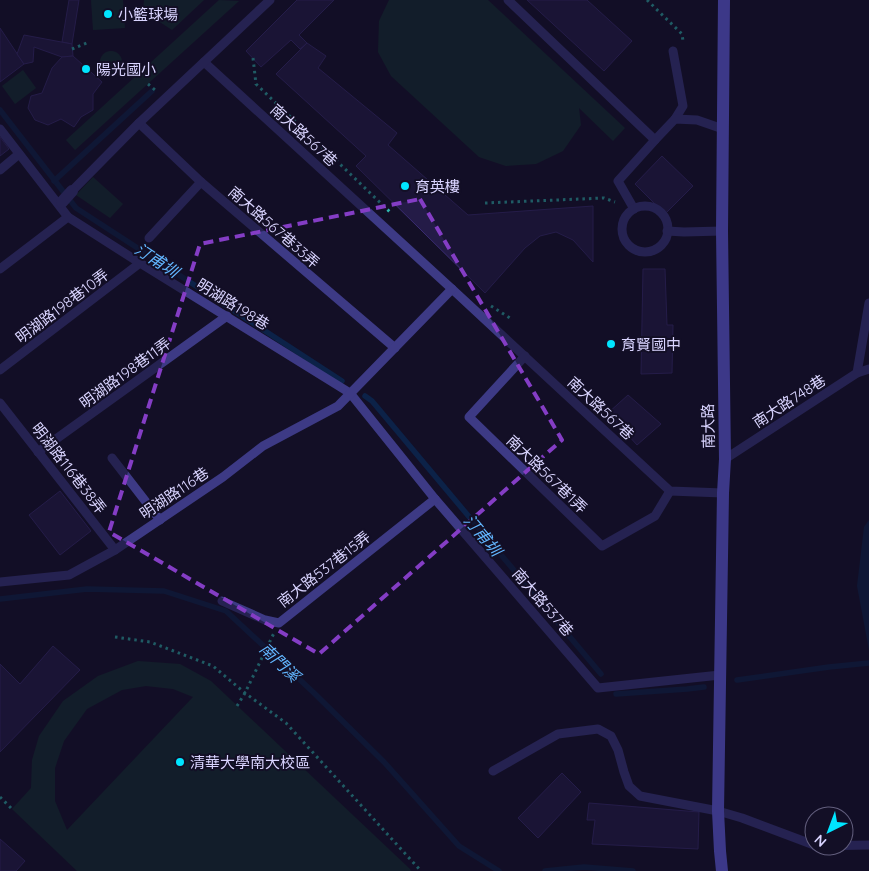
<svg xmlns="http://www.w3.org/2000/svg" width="869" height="871" viewBox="0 0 869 871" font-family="Quicksand,'Noto Sans TC',sans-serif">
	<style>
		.green { fill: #12302f; fill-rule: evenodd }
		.water { fill: #0c2248 }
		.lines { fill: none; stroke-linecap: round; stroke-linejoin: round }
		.stream { stroke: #0c2248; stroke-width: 5.5 }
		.building { fill: #241b47; stroke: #3b2d73 }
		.path { stroke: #2fb8b0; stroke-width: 3; stroke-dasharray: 2.5 4; stroke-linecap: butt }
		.service { stroke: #3d3a85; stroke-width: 9 }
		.pedestrian { stroke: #3d3a85; stroke-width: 12 }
		.secondary { stroke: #6f6bff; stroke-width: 12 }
		.marked { fill: none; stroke: #843dc5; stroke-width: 4; stroke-dasharray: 10 6; stroke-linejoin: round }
		.poi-dot { fill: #00e5ff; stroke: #130f26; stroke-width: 2 }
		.labels { text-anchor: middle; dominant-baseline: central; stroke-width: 4; stroke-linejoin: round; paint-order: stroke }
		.poi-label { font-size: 15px; fill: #d9d4ff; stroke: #130f26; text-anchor: start }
		.street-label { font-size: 15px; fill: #d9d4ff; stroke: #130f26 }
		.water-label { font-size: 16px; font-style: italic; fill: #62b6ff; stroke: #130f26 }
	</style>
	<rect width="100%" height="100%" fill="#130f26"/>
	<g class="green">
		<polygon points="91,0 123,0 125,28 93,30"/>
		<polygon points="144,0 204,0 172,30 143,11"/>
		<polygon points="219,0 239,1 75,150 66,140"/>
		<polygon points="389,0 488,0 625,128 613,141 579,108 581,125 563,151 536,164 506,166 479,157 391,76 378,52 379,21"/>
		<circle cx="111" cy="62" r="11"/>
		<polygon points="23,70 36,88 15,104 2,86"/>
		<polygon points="93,177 123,204 110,218 76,195"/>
		<path d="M138,661L180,664L211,681L410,869L411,871H77L12,809L31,788L32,760L39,736L63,701L98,676ZM146,686L173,689L193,697L67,830L55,801V768L64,741L87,709L122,690Z"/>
	</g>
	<polygon class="water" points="869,520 869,650 857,586 864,527"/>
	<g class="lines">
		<g class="stream">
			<polyline points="0,110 76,208 342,381"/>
			<polyline points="54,181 152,91"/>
			<polyline points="365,396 372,401 601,674"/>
			<polyline points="0,599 87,589 164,591 226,611 313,692 384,762 459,846 499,871"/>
			<polyline points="737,680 829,667 869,663"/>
			<polyline points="616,694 687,689 704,687"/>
			<polyline points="545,871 584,867 633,871"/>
		</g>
	</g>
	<g class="building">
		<polygon points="69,0 79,0 72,44 62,42"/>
		<polygon points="297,0 334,0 299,35 307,43 300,49 291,40 261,67 246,51"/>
		<polygon points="527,0 587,0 632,41 604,71"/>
		<polygon points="0,28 24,64 0,82"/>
		<polygon points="24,35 72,44 73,56 62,57 34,47 33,62 24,64 17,54"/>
		<polygon points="307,43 326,56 318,68 397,133 388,145 468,215 593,206 593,262 573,240 556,232 540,236 525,248 485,293 356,166 366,156 276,74"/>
		<polygon points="73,56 102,82 93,94 93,110 81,117 74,127 61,119 48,125 35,120 28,108 31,96 42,93 52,68 62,57"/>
		<polygon points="0,137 9,149 0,156"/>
		<polygon points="662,156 693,186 665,214 635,184"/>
		<polygon points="643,269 665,269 667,325 673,325 672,373 641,374"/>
		<polygon points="628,395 661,424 637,445 608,413"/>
		<polygon points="60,491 91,531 60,555 29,515"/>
		<polygon points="53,646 80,670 0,752 0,664 20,684"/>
		<polygon points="562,773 581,792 538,838 518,818"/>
		<polygon points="589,803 699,812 698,849 592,844 595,820 587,820"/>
		<polygon points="0,839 25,861 16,871 0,871"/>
	</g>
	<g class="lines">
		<g class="path">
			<polyline points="647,0 682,34 683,41"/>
			<polyline points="72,49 89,42"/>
			<polyline points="253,58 256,84 390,212"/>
			<polyline points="148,84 155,90"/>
			<polyline points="485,203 604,198 615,202"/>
			<polyline points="491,306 510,318"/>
			<polyline points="115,637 150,642 213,666 245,693 286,723 421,871"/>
			<polyline points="237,706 245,693 274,633"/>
			<polyline points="0,797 12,809"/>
		</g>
		<g class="service">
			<polyline points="508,0 655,140 618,181 634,209"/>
			<polyline points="673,51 683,106 675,119"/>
			<polyline points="204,62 452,289 670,491 723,493"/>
			<polyline points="139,123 201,182 395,348"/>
			<polyline points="0,129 68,217 140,263 350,393 435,499 598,688 720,675"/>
			<polyline points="655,140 675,119 697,120 723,129"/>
			<polyline points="0,170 19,154"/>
			<polyline points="72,191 139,123 270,0"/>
			<circle cx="645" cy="229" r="23"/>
			<polyline points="667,231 684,232 722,231"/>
			<polyline points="149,238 201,182"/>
			<polyline points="0,269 68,217"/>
			<polyline points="525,356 469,417 602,546 655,516 670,491"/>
			<polyline points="0,370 140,263"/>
			<polyline points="857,373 869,303"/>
			<polyline points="0,403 115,550"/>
			<polyline points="38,452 227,316"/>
			<polyline points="112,458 160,520"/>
			<polyline points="725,459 857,373 869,369"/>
			<polyline points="0,582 69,575 115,550 223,477 263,446 338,406 452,289"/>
			<polyline points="222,601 265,620 279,623 435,499"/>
			<polyline points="493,771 558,734 598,729 611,736 618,750 624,772 629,786 640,796 718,811 742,818 814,845"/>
			<polyline points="815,846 869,845"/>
		</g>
		<polyline class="pedestrian" points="62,202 72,191"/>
		<polyline class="secondary" points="722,871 720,851 718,811 723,493 725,459 722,231 724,0"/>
	</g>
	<path d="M0 0H869V871H0ZM420,199L562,440L319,654L109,532L200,244Z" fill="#130f26" fill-opacity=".55" fill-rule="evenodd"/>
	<path class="marked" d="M420,199L562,440L319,654L109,532L200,244Z"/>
	<g class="poi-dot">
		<circle cx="108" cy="14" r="5"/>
		<circle cx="86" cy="69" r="5"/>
		<circle cx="405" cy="186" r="5"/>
		<circle cx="611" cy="344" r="5"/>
		<circle cx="180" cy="762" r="5"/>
	</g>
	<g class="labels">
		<g class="poi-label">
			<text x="118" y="14">小籃球場</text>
			<text x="96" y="69">陽光國小</text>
			<text x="415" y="186">育英樓</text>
			<text x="621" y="344">育賢國中</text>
			<text x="190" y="762">清華大學南大校區</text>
		</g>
		<g class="street-label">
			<text transform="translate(304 135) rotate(42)">南大路567巷</text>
			<text transform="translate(274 227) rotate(41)">南大路567巷33弄</text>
			<text transform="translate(233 304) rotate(32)">明湖路198巷</text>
			<text transform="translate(62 306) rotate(-37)">明湖路198巷10弄</text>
			<text transform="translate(125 373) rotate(-36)">明湖路198巷11弄</text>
			<text transform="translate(789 401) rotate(-33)">南大路748巷</text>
			<text transform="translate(601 408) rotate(43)">南大路567巷</text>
			<text transform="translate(708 426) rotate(-91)">南大路</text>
			<text transform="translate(69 468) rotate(52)">明湖路116巷38弄</text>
			<text transform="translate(547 474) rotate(44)">南大路567巷1弄</text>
			<text transform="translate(174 493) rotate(-34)">明湖路116巷</text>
			<text transform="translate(324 569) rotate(-38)">南大路537巷15弄</text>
			<text transform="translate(543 602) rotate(49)">南大路537巷</text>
		</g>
		<g class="water-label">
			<text transform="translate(157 260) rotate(33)">汀甫圳</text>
			<text transform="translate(483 535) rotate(50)">汀甫圳</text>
			<text transform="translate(280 662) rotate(44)">南門溪</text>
		</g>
	</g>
	<g transform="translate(829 831) rotate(222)"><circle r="24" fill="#130f26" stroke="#625e7d"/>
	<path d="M0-4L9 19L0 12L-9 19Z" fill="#00e5ff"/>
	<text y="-8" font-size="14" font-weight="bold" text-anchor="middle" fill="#d9d4ff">N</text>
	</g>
</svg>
